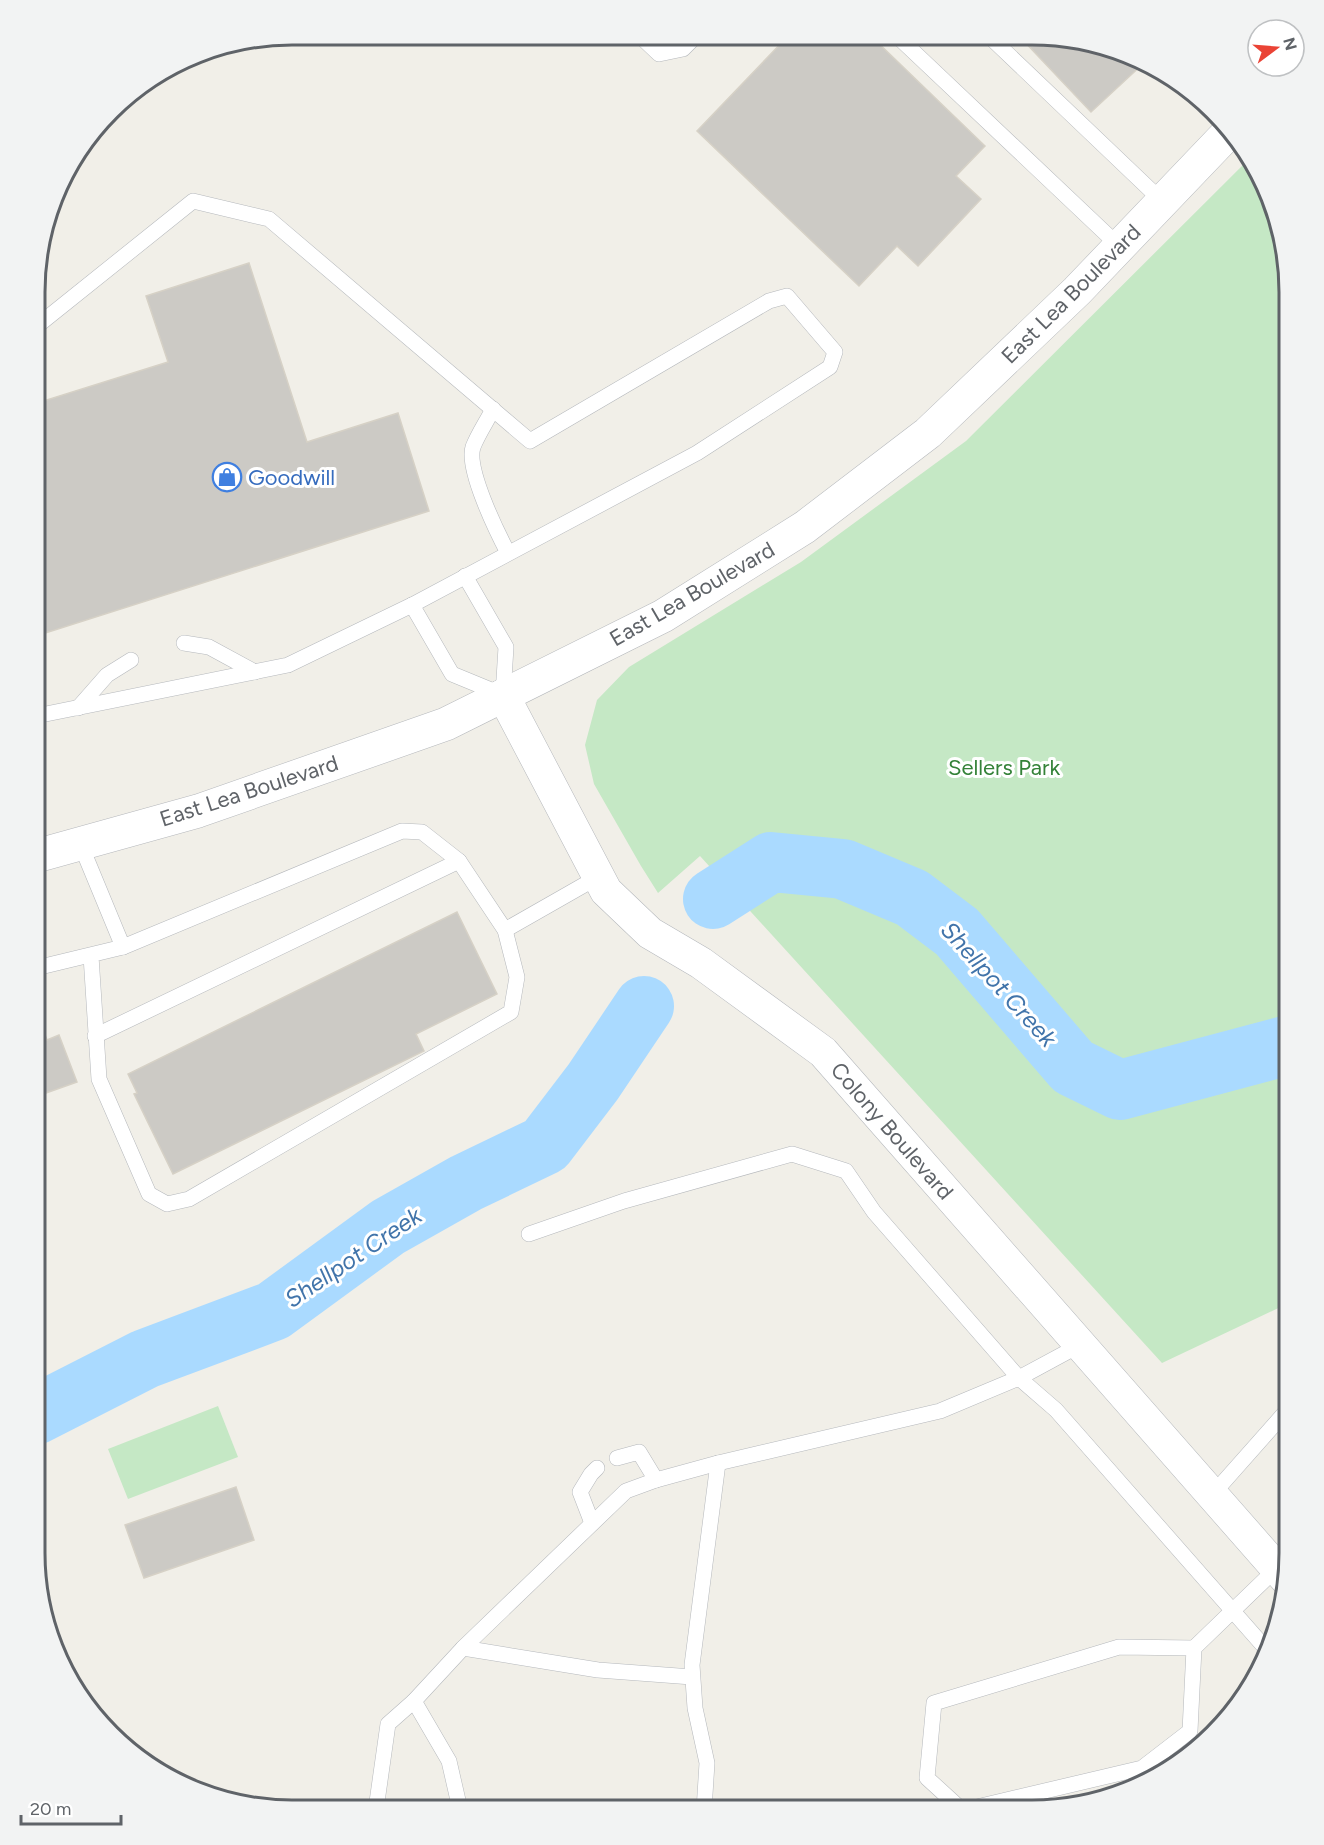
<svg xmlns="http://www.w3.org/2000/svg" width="1324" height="1845" viewBox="0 0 1324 1845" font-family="Figtree,sans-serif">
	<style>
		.green { fill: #c5e8c5 }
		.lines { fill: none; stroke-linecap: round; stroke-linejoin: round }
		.river { stroke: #aadaff; stroke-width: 60 }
		.building { fill: #cccac5; stroke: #d6d1c6; stroke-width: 1.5 }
		.service-casing { stroke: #b5b8bc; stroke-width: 16 }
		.minor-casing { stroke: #b5b8bc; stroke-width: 33 }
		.tertiary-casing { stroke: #b5b8bc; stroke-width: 34 }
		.service { stroke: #fff; stroke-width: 15 }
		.minor { stroke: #fff; stroke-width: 32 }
		.tertiary { stroke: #fff; stroke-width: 33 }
		.labels { text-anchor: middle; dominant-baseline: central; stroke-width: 6; stroke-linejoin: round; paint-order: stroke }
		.street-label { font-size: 22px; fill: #5f6368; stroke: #fff }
		.shop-label { font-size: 22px; fill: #366cbe; stroke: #fff; text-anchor: start }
		.park-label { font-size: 22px; fill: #348238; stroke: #fff }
		.water-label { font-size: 24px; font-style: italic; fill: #4174aa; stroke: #fff }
		.rim { fill: none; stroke: #5f6368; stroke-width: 3 }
	</style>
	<rect width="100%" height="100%" fill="#f1efe8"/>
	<g class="green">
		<polygon points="1248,160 1263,178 1289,291 1289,1303 1162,1363 700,856 658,893 641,866 594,784 585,745 597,700 629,667 801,562 966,441"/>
		<polygon points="218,1406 238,1457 128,1499 108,1449"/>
	</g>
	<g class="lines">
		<g class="river">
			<polyline points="713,899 771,862 843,869 912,898 957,932 1073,1067 1120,1090 1289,1045"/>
			<polyline points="35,1415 145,1359 273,1311 388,1227 466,1183 545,1145 593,1082 644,1006"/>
		</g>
	</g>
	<g class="building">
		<polygon points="788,36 871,36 985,146 956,176 981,199 918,266 897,246 859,286 697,131"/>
		<polygon points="1020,37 1066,37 1130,54 1145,62 1091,112"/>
		<polygon points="249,263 307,442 398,413 429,511 36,636 37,403 168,362 146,296"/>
		<polygon points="457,912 497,994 416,1034 424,1051 173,1174 134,1094 137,1093 128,1074"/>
		<polygon points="41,1024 47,1040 59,1035 77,1082 35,1097 35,1026"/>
		<polygon points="236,1487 254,1540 144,1578 125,1525"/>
	</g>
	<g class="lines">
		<g class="service-casing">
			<g id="service">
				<polyline points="640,36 659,54 683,49 696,36"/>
				<polyline points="897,36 1120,247"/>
				<polyline points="990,37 1162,201"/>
				<path d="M493,409C487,421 478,434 473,447C466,469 497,532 508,553"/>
				<polyline points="412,605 452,674 503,695 506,647 465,576"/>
				<polyline points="184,643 209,647 255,672"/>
				<polyline points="78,708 107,675 131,660"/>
				<polyline points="36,716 288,665 412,605 697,453 830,367 835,352 787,296 769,301 530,441 269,219 193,201 37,326"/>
				<polyline points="80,843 123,947"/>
				<polyline points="505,930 598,877"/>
				<polyline points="36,968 123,947 402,831 422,832 459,861 505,930 517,977 511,1012 189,1199 167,1204 149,1194 99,1079 91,956"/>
				<polyline points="95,1036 459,861"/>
				<polyline points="529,1234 624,1201 792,1154 846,1171 874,1212 1019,1378 1080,1345"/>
				<polyline points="617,1458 639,1452 656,1480"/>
				<polyline points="1212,1495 1289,1408"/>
				<polyline points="592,1523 580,1492 591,1474 597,1468"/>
				<polyline points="463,1648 598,1670 692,1677"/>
				<polyline points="414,1701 449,1761 460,1809"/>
				<polyline points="1033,1795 1038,1809"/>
				<polyline points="376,1809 388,1724 414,1701 463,1648 626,1491 656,1480 718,1463 940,1411 1019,1378 1056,1410 1268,1651"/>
				<polyline points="704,1810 707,1763 695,1708 692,1665 718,1463"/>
				<polyline points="962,1810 927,1778 934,1703 1119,1647 1194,1648"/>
				<polyline points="964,1810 1142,1768 1190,1731 1194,1648 1277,1568"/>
			</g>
		</g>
		<g class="minor-casing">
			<polyline id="minor" points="503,695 606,891 650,933 701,963 823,1052 1287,1580"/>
		</g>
		<g class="tertiary-casing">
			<polyline id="tertiary" points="36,856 198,811 446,724 663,616 805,527 928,433 1077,291 1227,134"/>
		</g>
		<use href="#service" class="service"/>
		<use href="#minor" class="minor"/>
		<use href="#tertiary" class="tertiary"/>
	</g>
	<defs>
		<g id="shop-ring" transform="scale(1.5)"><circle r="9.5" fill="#fff" stroke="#3f7fe0" stroke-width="1.5"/><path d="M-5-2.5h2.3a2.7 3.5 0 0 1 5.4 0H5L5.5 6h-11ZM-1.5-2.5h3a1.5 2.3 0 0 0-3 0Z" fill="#3f7fe0"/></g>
	</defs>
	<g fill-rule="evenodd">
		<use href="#shop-ring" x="227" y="477"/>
	</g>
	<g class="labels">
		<g class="street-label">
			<text transform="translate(1071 294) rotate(-45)">East Lea Boulevard</text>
			<text transform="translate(692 594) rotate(-30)">East Lea Boulevard</text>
			<text transform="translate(249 791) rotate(-18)">East Lea Boulevard</text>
			<text transform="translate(892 1131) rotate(49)">Colony Boulevard</text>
		</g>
		<g class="shop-label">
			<text x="248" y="477">Goodwill</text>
		</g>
		<g class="park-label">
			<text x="1004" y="767">Sellers Park</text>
		</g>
		<g class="water-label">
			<text transform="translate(999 984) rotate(48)">Shellpot Creek</text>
			<text transform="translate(353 1257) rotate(-34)">Shellpot Creek</text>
		</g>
	</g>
	<path d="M0 0H1324V1845H0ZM292 45H1032A247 247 0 0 1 1279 292V1553A247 247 0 0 1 1032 1800H292A247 247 0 0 1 45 1553V292A247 247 0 0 1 292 45Z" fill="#f2f3f3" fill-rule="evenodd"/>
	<path class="rim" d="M292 45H1032A247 247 0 0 1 1279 292V1553A247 247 0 0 1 1032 1800H292A247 247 0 0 1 45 1553V292A247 247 0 0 1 292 45Z"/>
	<g transform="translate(1276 48) rotate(74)"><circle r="28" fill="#ffffff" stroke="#bfc1c3" stroke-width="1.5"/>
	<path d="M0-4.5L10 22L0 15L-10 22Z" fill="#ea4335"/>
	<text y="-9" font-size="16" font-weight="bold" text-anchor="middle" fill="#5f6368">N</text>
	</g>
	<path d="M21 1815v9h100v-9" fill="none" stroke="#5f6368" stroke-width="3"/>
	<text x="30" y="1815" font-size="18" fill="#5f6368" stroke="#ffffff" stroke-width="4.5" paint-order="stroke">20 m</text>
</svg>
